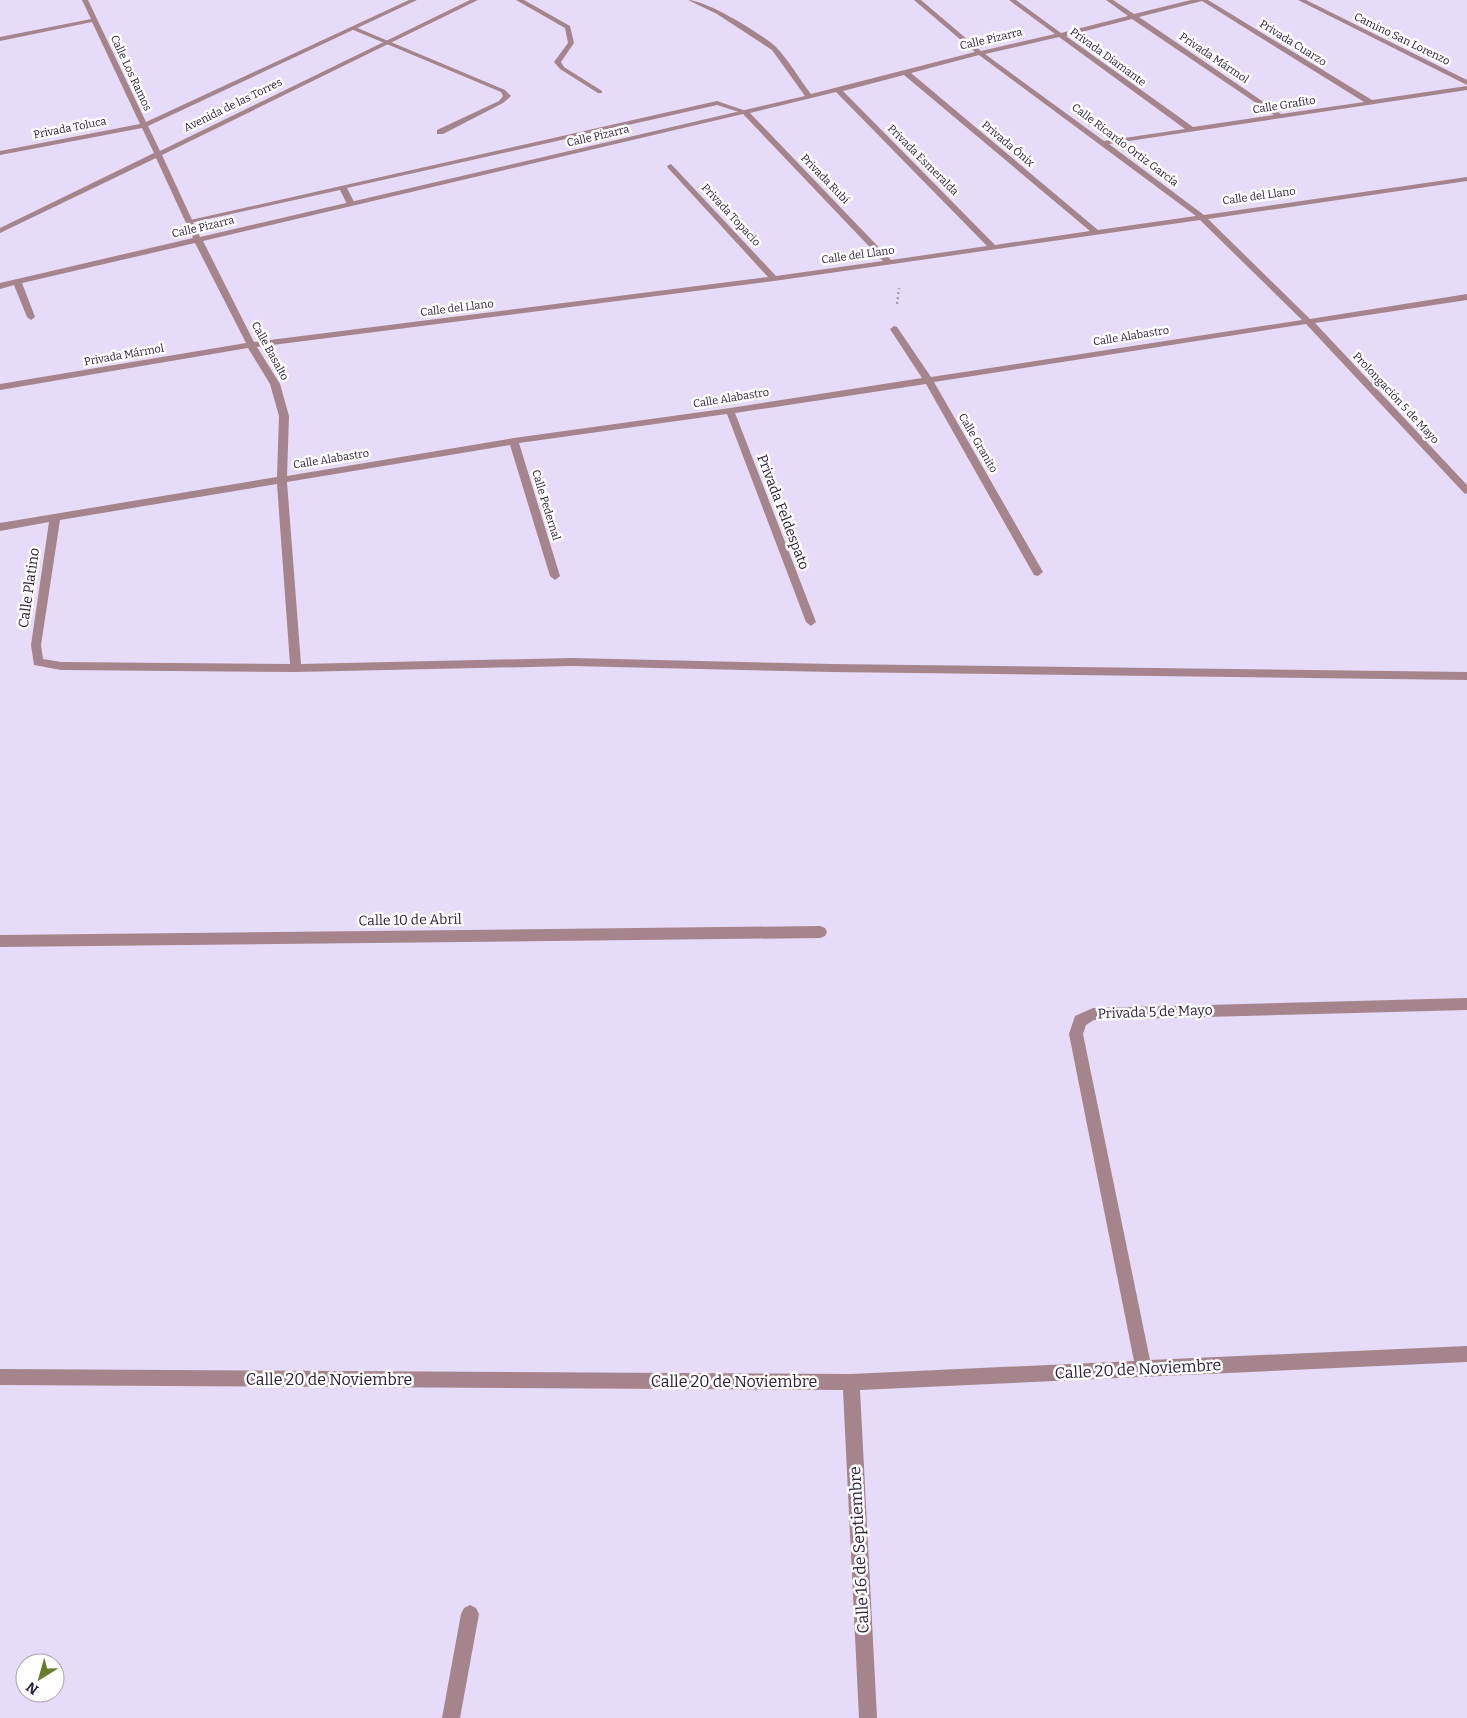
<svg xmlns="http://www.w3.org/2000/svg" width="1467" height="1718" viewBox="0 0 1467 1718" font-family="Bitter,serif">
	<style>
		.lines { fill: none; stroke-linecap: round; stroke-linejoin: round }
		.path { stroke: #a89cb9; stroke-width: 2.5; stroke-dasharray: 2 3; stroke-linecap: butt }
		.service { fill: #a6848c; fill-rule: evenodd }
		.minor { fill: #a6848c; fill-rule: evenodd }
		.labels { text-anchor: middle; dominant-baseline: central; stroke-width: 5; stroke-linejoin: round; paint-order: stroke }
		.far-street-label { font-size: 11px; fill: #2d213d; stroke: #fff }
		.street-label { font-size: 14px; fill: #2d213d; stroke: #fff }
		.near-street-label { font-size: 16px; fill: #2d213d; stroke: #fff }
	</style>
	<rect width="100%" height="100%" fill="#e6dbf8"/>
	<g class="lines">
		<polyline class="path" points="897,304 899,288"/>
		<g class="service">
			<polygon points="516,0 524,0 570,26 574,43 561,62 564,67 602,91 602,93 598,93 560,69 554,62 568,43 565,28"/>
			<polygon points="351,27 355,27 505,90 511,96 503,103 443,134 437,134 437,130 499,101 503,96 501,92 351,29"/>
			<polygon points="717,101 749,112 745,114 717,105 347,188 355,204 351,206 347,204 340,190 190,223 186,221"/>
		</g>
		<g class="minor">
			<path d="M82,0H88L146,122L409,0H417L148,126L160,151L470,0H478L162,155L200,237L805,96L772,50L717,14L688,0C706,0 762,34 776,47C788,59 800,80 811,94L975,52L914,0H921L981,51L1055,34L1009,0H1016L1061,33L1128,16L1106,0H1113L1134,14L1191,0H1208L1372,100L1467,86V90L1109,144L1204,215L1467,177V181L1208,219L1310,319L1467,294V300L1315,323L1467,485V494L1464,493L1306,324L934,382L1043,572L1038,576L1034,575L926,384L735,413L816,622L811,626L806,622L727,414L519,443L560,576L555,580L550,576L510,445L287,482L301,664L572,658L831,664L1467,672V680L831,672L572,666L296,672L61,670L34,665L31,645L49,522L0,531V523L277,477L279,416L270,384L248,348L0,390V384L246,343L195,243L22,283L35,317L31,320L27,317L14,285L0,289V283L193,238L156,158L0,233V228L154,153L142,128L0,155V151L140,124L92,22L0,41V37L91,19ZM1202,1L1364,102L1281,114L1139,17ZM1132,19L1274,115L1193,127L1066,36ZM1059,37L1185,129L1104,141L985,54ZM979,55L1196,216L1098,230L911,73ZM904,75L1090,231L995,245L843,91ZM836,92L987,246L891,260L750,113ZM743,114L883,261L776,276L671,164L667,166L668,168L768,277L254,342L203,241ZM1200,220L1302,320L931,377L897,327L894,326L890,329L922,378L730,408L514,438L287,476L289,416L280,384L257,347L774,281ZM277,484L290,664L61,662L43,659L41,645L60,520Z"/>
			<polygon points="1298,0 1306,0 1467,80 1467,85"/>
			<polygon points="820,926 825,928 827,932 825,936 820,938 0,947 0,935"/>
			<polygon points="1467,998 1467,1010 1094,1020 1086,1025 1083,1034 1150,1360 1467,1346 1467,1362 860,1390 877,1718 859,1718 843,1390 0,1385 0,1369 851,1374 1134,1361 1069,1034 1075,1016 1093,1008"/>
			<polygon points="470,1605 476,1608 479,1614 460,1718 442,1718 461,1614 464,1608"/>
		</g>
	</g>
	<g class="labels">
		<g class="far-street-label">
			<text transform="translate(991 39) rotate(-13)">Calle Pizarra</text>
			<text transform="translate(1402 39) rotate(26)">Camino San Lorenzo</text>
			<text transform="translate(1293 43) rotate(32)">Privada Cuarzo</text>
			<text transform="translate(1108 57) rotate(36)">Privada Diamante</text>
			<text transform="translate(1214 58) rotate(34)">Privada Mármol</text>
			<text transform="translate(131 73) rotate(65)">Calle Los Ramos</text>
			<text transform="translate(233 105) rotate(-26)">Avenida de las Torres</text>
			<text transform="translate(1284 105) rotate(-9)">Calle Grafito</text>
			<text transform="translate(70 128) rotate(-11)">Privada Toluca</text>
			<text transform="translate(598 136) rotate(-13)">Calle Pizarra</text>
			<text transform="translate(1008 144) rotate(40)">Privada Ónix</text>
			<text transform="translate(1125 145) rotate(37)">Calle Ricardo Ortiz García</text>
			<text transform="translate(923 160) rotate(45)">Privada Esmeralda</text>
			<text transform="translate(825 179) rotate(46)">Privada Rubí</text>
			<text transform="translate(1259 196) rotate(-8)">Calle del Llano</text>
			<text transform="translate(731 215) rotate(47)">Privada Topacio</text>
			<text transform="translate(203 227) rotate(-13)">Calle Pizarra</text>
			<text transform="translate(858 255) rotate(-8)">Calle del Llano</text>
			<text transform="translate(457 308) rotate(-7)">Calle del Llano</text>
			<text transform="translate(1131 336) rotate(-9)">Calle Alabastro</text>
			<text transform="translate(270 351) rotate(61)">Calle Basalto</text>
			<text transform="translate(124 355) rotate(-10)">Privada Mármol</text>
			<text transform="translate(731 398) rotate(-9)">Calle Alabastro</text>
			<text transform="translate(1396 398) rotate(47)">Prolongación 5 de Mayo</text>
			<text transform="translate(978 443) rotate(60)">Calle Granito</text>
			<text transform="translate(331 459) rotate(-9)">Calle Alabastro</text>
			<text transform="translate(546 505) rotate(73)">Calle Pedernal</text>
		</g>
		<g class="street-label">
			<text transform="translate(783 512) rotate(69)">Privada Feldespato</text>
			<text transform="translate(29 588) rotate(-82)">Calle Platino</text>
			<text transform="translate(410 920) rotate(-1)">Calle 10 de Abril</text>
			<text transform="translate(1155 1012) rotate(-2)">Privada 5 de Mayo</text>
		</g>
		<g class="near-street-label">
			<text transform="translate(1138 1369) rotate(-3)">Calle 20 de Noviembre</text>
			<text x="329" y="1379">Calle 20 de Noviembre</text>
			<text x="734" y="1381">Calle 20 de Noviembre</text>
			<text transform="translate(859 1550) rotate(-93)">Calle 16 de Septiembre</text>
		</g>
	</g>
	<g transform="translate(40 1678) rotate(217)"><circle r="24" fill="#ffffff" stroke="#aba6b1"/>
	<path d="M0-4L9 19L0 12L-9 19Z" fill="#677d2e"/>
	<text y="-8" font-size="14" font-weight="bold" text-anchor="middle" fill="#2d213d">N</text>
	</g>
</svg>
